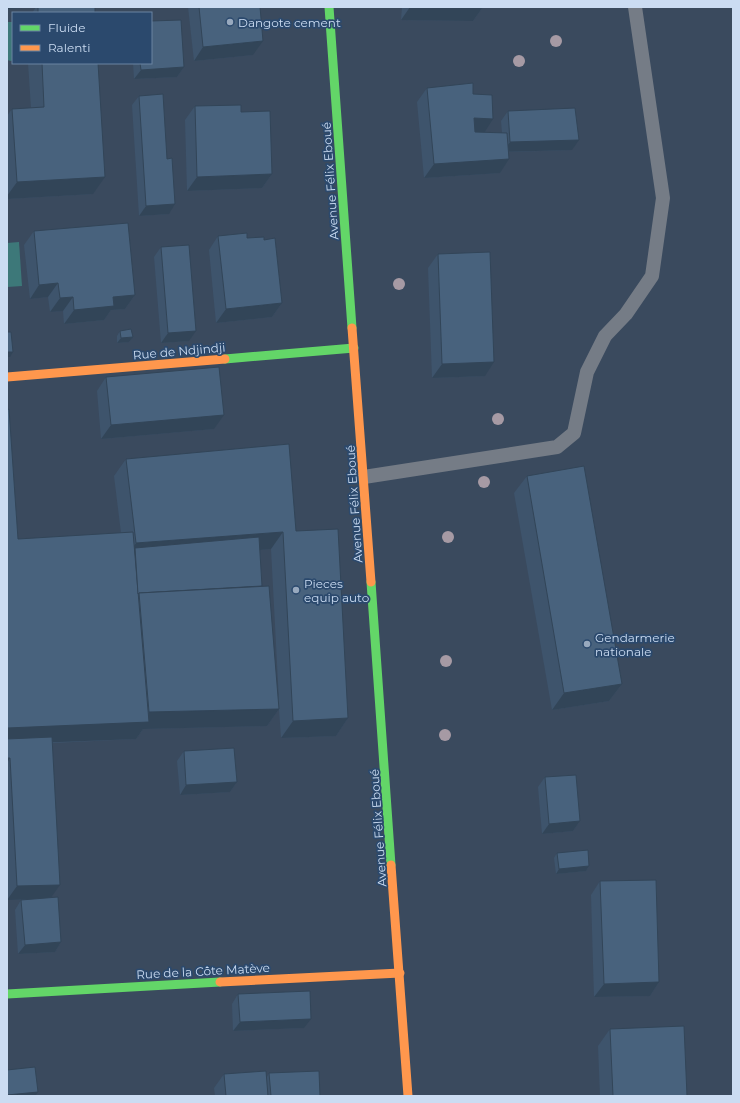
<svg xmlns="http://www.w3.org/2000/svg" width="740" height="1103" viewBox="0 0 740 1103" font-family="Montserrat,sans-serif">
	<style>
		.water { fill: #3d7879 }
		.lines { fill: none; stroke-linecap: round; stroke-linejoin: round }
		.lane { stroke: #757c86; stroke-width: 14 }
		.fast { stroke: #63d668; stroke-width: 9 }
		.slow { stroke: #ff974d; stroke-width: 9 }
		.tree { fill: #a69aa4 }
		.wall { fill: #3e546c; fill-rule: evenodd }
		.shaded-wall { fill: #324558 }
		.building { fill: #48627d; stroke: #324558 }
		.poi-dot { fill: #98a9be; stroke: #2b496d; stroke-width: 1.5 }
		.labels { text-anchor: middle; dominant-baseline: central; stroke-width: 3.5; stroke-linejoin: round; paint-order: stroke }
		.poi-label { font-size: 12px; fill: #cbdcf2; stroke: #2b496d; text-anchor: start }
		.street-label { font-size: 12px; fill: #cbdcf2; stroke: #2b496d }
	</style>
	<rect width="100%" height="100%" fill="#3a4a5e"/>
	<g class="water">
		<polygon points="7,22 13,22 13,60 11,61 7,60"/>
		<polygon points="19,242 22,286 7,287 7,243"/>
	</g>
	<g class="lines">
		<polyline class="lane" points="364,477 557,447 574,433 587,372 605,336 626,314 652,276 663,198 635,7"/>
		<g class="fast">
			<polyline points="329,7 352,328"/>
			<polyline points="225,359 354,348"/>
			<polyline points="371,582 391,865"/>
			<polyline points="7,994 220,982"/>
		</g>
		<g class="slow">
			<polyline points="352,328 371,582"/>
			<polyline points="7,377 225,359"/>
			<polyline points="391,865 408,1096"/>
			<polyline points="220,982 400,973"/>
		</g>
	</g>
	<g class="tree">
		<circle cx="556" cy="41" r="6"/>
		<circle cx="519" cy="61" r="6"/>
		<circle cx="399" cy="284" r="6"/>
		<circle cx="498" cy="419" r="6"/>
		<circle cx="484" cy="482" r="6"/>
		<circle cx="448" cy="537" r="6"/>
		<circle cx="446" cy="661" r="6"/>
		<circle cx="445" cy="735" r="6"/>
	</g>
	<g class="wall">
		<polygon points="7,7 95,7 95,13 32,13 36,7 7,9"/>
		<polygon points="188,7 260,7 253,55 194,61"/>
		<polygon points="402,7 483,7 473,21 401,20"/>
		<polygon points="28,63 98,63 93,194 7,199 7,116 12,109 31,108"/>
		<polygon points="133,63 151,63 184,67 177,77 134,79"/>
		<polygon points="427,88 473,94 484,133 502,133 501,121 508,111 572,150 509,152 500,173 424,178 417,102"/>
		<polygon points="139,96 167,159 169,214 139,216 132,105"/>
		<polygon points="195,106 241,112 272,174 262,188 187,191 185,120"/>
		<polygon points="34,231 135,295 125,309 111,310 104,320 64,324 63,311 50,312 48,297 30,299 24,245"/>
		<polygon points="218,236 264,240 282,303 272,317 216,323 209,250"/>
		<polygon points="161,247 189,341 161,343 154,257"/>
		<polygon points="438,254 485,376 432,378 428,268"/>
		<polygon points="120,331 133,337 129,342 117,343 117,336"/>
		<polygon points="106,377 214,429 101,439 97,391"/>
		<path d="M7,410L18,539L121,533L114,476L126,459L296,531L348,718L336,736L281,738L279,709L267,726L143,729L136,739L53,743L51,898L61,942L55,952L18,954L15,910L21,900H7ZM271,549L279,701L262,586L260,550Z"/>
		<polygon points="527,476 622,684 609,701 552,710 514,493"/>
		<polygon points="184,751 237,782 230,792 180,795 177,761"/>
		<polygon points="545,777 580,821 573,831 542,834 538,787"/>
		<polygon points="557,853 589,866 586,871 556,874 554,858"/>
		<polygon points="600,881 659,982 650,996 594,997 591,895"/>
		<polygon points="238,994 304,1028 233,1031 232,1004"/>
		<polygon points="610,1029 687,1096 600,1096 598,1046"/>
		<polygon points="269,1073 320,1096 215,1096 214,1088 224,1074 267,1077"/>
	</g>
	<g class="shaded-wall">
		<polygon points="7,7 36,7 7,9"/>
		<polygon points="410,7 483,7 473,21 401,20"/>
		<polygon points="263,41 253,55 194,61 203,47"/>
		<polygon points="184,67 177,77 134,79 141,70"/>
		<polygon points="474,118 493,119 484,133 464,132"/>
		<polygon points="579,140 572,150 503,152 510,142"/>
		<polygon points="509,159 500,173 424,178 434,164"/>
		<polygon points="272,174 262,188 187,191 197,177"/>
		<polygon points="105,177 93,194 7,199 7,196 17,182"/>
		<polygon points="175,204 169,214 139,216 146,206"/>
		<polygon points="58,283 48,297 30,299 39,285"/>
		<polygon points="135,295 125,309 111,310 104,320 64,324 74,310 113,297"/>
		<polygon points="73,297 63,311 50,312 60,298"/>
		<polygon points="282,303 272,317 216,323 226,309"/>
		<polygon points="196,331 189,341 161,343 168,333"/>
		<polygon points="133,337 129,342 117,343 121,338"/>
		<polygon points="7,352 13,352 10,357 7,357"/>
		<polygon points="494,362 485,376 432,378 442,364"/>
		<polygon points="224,415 214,429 101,439 111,425"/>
		<polygon points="283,532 271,549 124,561 136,543"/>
		<polygon points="622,684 609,701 552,710 564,693"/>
		<polygon points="279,709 267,726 143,729 136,739 7,744 7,728 141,722 149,712"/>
		<polygon points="348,718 336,736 281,738 293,721"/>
		<polygon points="7,758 10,758 7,763"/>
		<polygon points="237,782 230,792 180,795 186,785"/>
		<polygon points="580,821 573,831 542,834 549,824"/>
		<polygon points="589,866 586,871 556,874 559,869"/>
		<polygon points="60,885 50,899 7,900 17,886"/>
		<polygon points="61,942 55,952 18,954 25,945"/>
		<polygon points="659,982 650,996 594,997 604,984"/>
		<polygon points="311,1019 304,1028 233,1031 240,1022"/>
		<polygon points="38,1092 35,1096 7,1096 7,1095"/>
	</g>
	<g class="building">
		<rect x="38" y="7" width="57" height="6"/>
		<polygon points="199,7 260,7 263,41 203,47"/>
		<polygon points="181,20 184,67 141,70 140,63 151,63 151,21"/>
		<polygon points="42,63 98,63 105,177 17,182 12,109 44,107"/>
		<polygon points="473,83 473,94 492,95 493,119 474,118 475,132 507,133 509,159 434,164 427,88"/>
		<polygon points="163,94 167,159 172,158 175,204 146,206 139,96"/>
		<polygon points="241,105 241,112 270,111 272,174 197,177 195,106"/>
		<polygon points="575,108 579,140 510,142 508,111"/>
		<polygon points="128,223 135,295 113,297 114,306 74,310 73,297 60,298 58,283 39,285 34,231"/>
		<polygon points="247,233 247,238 264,237 264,240 275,238 282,303 226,309 218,236"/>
		<polygon points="189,245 196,331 168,333 161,247"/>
		<polygon points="490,252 494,362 442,364 438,254"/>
		<polygon points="131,329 133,337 121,338 120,331"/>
		<polygon points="7,332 11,332 13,352 7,352"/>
		<polygon points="219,367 224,415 111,425 106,377"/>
		<polygon points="9,409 18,539 133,532 149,722 7,728 7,410"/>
		<polygon points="289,444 296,531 338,529 348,718 293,721 283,532 136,543 126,459"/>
		<polygon points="584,466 622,684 564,693 527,476"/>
		<polygon points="259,537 262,586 139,593 138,594 135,548"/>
		<polygon points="269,586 279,709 149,712 139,593"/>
		<polygon points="52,737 60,885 17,886 10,758 7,758 7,739"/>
		<polygon points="234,748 237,782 186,785 184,751"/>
		<polygon points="576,775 580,821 549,824 545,777"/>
		<polygon points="588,850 589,866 559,869 557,853"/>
		<polygon points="656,880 659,982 604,984 600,881"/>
		<polygon points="58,897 61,942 25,945 21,900"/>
		<polygon points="310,991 311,1019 240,1022 238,994"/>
		<polygon points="684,1026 687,1096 613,1096 610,1029"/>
		<polygon points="35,1067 38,1092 7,1095 7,1070"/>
		<polygon points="266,1071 268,1096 226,1096 224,1074"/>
		<polygon points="319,1071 320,1096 271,1096 269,1073"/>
	</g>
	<g class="poi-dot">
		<circle cx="230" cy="22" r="4"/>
		<circle cx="296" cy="590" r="4"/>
		<circle cx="587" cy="644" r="4"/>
	</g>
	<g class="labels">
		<g class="poi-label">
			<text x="238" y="22">Dangote cement</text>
			<text x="304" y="583">Pieces<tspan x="304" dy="14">equip auto</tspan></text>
			<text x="595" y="637">Gendarmerie<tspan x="595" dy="14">nationale</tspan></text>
		</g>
		<g class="street-label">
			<text transform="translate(330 181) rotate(-94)">Avenue Félix Eboué</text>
			<text transform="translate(179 351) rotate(-5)">Rue de Ndjindji</text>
			<text transform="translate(354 504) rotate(-94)">Avenue Félix Eboué</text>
			<text transform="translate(378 828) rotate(-94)">Avenue Félix Eboué</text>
			<text transform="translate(203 971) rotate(-3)">Rue de la Côte Matève</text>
		</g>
	</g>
	<rect width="740" height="1103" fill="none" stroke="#cbdcf2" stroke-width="16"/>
	<rect x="12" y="12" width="140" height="52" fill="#2b496d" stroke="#6b84a2"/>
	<rect x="20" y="25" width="20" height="6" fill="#63d668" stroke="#6b84a2"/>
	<text x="48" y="32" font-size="12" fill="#cbdcf2">Fluide</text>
	<rect x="20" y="45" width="20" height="6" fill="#ff974d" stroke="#6b84a2"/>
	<text x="48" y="52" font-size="12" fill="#cbdcf2">Ralenti</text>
</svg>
